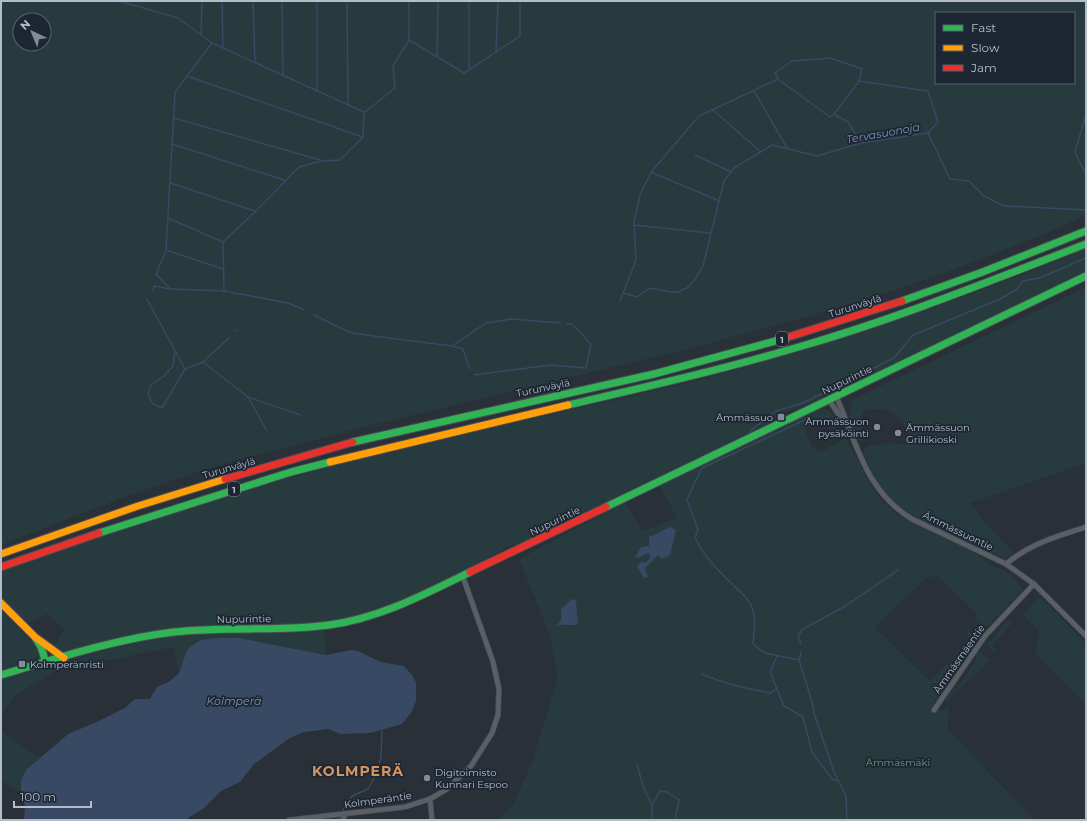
<svg xmlns="http://www.w3.org/2000/svg" width="1087" height="821" viewBox="0 0 1087 821" font-family="Montserrat,sans-serif">
	<style>
		.green { fill: #273a3e; fill-rule: evenodd }
		.water { fill: #384963 }
		.lines { fill: none; stroke-linecap: round; stroke-linejoin: round }
		.stream { stroke: #384963; stroke-width: 1.5 }
		.street-casing { stroke: #484c53; stroke-width: 6 }
		.fast-casing { stroke: #484c53; stroke-width: 9 }
		.slow-casing { stroke: #484c53; stroke-width: 9 }
		.jam-casing { stroke: #484c53; stroke-width: 9 }
		.street { stroke: #5a5e66; stroke-width: 4.5 }
		.fast { stroke: #30b455; stroke-width: 7 }
		.slow { stroke: #ff9f0a; stroke-width: 7 }
		.jam { stroke: #e5322d; stroke-width: 7 }
		.poi-dot { fill: #848b96; stroke: #1d2633; stroke-width: 1.5 }
		.labels { text-anchor: middle; dominant-baseline: central; stroke-width: 3.5; stroke-linejoin: round; paint-order: stroke }
		.shield { fill: #1d2633; stroke: #878f9c; stroke-width: 1 }
		.shield-label { font-size: 9px; font-weight: bold; fill: #b4bcc9 }
		.street-label { font-size: 10px; fill: #b4bcc9; stroke: #1d2633 }
		.poi-label { font-size: 10px; fill: #b4bcc9; stroke: #1d2633; text-anchor: start }
		.park-label { font-size: 10px; fill: #6b9a76; stroke: #1d2633 }
		.water-label { font-size: 11px; font-style: italic; fill: #7c92b1; stroke: #1d2633 }
		.district-label { font-size: 14px; font-weight: bold; letter-spacing: 1px; fill: #d59563; stroke: #1d2633 }
	</style>
	<rect width="100%" height="100%" fill="#2a3038"/>
	<g class="green">
		<path d="M1,1H1086V215L1045,234L955,269L857,303L692,348L360,428L209,468L119,499L1,545ZM936,13H1074V83H936ZM20,20H44V44H20Z"/>
		<path d="M1086,249V272L931,347L807,404L780,414L768,424L756,431L546,534L509,546L453,579L396,603L345,619L301,624L190,628L69,652L52,647L65,629L47,614L28,623L1,598V572C127,525 256,484 387,452C486,427 587,408 687,383C823,348 956,303 1086,249Z"/>
		<path d="M1086,287V463L970,503L981,518L1014,553L1005,559C969,542 906,521 883,490C874,479 869,464 863,452L867,446L889,443L907,444L909,435L903,422L893,413L881,409L864,410L861,417L862,440H857L849,423L852,400Z"/>
		<polygon points="822,408 829,410 841,426 837,426 830,419 820,424 817,420 812,422 805,429 811,446 821,452 846,438 871,486 881,500 898,515 973,551 988,563 1012,575 1022,587 1021,592 986,627 974,620 978,615 937,576 926,578 875,627 930,681 974,638 972,635 969,640 966,632 968,630 976,636 976,641 968,654 964,652 938,692 940,695 930,707 934,710 947,710 948,701 946,699 954,687 957,689 977,658 974,655 977,652 981,653 990,660 949,699 948,730 1035,820 499,820 514,804 532,762 558,678 550,636 519,559 625,502 642,531 677,518 660,486 816,410"/>
		<polygon points="1038,598 1044,600 1086,644 1086,705 1035,654 1040,633 1023,614"/>
		<path d="M1,609L39,651V655C37,660 8,671 1,673Z"/>
		<polygon points="1007,621 1013,622 992,645 997,652 995,654 988,645 988,640 990,641"/>
		<path d="M324,629L326,655L239,638L182,666L179,673L173,647L56,671L16,695L1,714V679C57,664 112,646 169,637C219,629 274,631 324,629Z"/>
		<path d="M1,731L39,758C27,769 21,775 21,792L1,781Z"/>
	</g>
	<g class="water">
		<polygon points="670,527 676,530 670,555 662,559 658,555 645,568 648,577 644,578 637,566 641,562 645,563 650,558 650,555 647,553 639,558 635,557 641,547 649,546 649,536 652,536"/>
		<path d="M572,599L576,600L578,624C571,627 565,623 557,626L561,620V609Z"/>
		<polygon points="218,638 239,638 326,655 351,650 358,651 381,662 404,666 413,676 416,683 416,701 411,713 402,724 370,733 340,734 329,729 304,732 290,738 254,764 240,782 221,791 204,808 185,820 24,820 25,807 21,792 21,780 26,770 68,734 99,721 125,708 135,699 150,699 157,687 170,681 179,673 186,653 190,647 201,640"/>
	</g>
	<g class="lines">
		<g class="stream">
			<polyline points="119,1 178,18 212,43 364,112 363,137 340,160 321,161 299,167 256,211 223,242 224,291 170,289 156,274 166,250 175,92 212,43"/>
			<polyline points="222,1 223,48"/>
			<polyline points="253,1 255,62"/>
			<polyline points="282,1 283,75"/>
			<polyline points="317,1 317,91"/>
			<polyline points="347,1 348,105"/>
			<polyline points="201,35 202,1"/>
			<polyline points="409,40 409,1"/>
			<polyline points="496,52 498,1"/>
			<polyline points="437,56 438,1"/>
			<polyline points="469,70 469,1"/>
			<polyline points="187,76 363,137"/>
			<polyline points="778,79 830,117 834,114 848,122 861,143"/>
			<polyline points="754,91 787,148"/>
			<polyline points="713,110 761,152"/>
			<polyline points="365,112 395,88 393,66 409,40 464,73 520,36 520,1"/>
			<polyline points="834,114 859,81"/>
			<polyline points="1086,114 1075,152 1086,175"/>
			<polyline points="174,118 320,160"/>
			<polyline points="928,133 950,179 969,181 984,196 1004,206 1086,210"/>
			<polyline points="172,144 284,180"/>
			<polyline points="695,155 731,172"/>
			<polyline points="651,172 719,201"/>
			<polyline points="170,183 255,211"/>
			<polyline points="168,218 223,242"/>
			<polyline points="634,225 710,233"/>
			<polyline points="166,250 223,269"/>
			<polyline points="152,291 155,286 170,289"/>
			<polyline points="224,291 288,303 304,310"/>
			<polyline points="623,293 637,297 650,288 670,292 678,292 687,288 694,281 703,266 724,181 734,168 772,145 817,156 861,143 928,133"/>
			<polyline points="147,299 185,369 162,408 153,404 148,394 151,385 164,376 173,366 175,351"/>
			<polyline points="620,301 636,260 634,222 640,195 651,172 699,116 778,79 775,73 792,61 830,58 862,69 859,81 928,91 938,122 928,133"/>
			<polyline points="314,315 351,333 452,346 486,323 512,319 560,323"/>
			<polyline points="236,331 237,330"/>
			<polyline points="452,346 463,349 470,369"/>
			<polyline points="203,362 248,397 267,431"/>
			<polyline points="185,369 203,362 230,337"/>
			<polyline points="474,375 551,365 586,368 591,344 572,324 567,324"/>
			<polyline points="248,397 300,415"/>
			<polyline points="751,433 750,431 776,411 803,403 894,358 913,335 1000,299 1016,290 1023,281 1040,278 1086,258"/>
			<polyline points="801,644 798,636 803,629 847,605 898,570"/>
			<polyline points="801,652 799,660 812,702 814,713 834,772 846,796 847,820"/>
			<polyline points="777,656 770,672 784,706 803,717 812,752 832,779 838,781"/>
			<path d="M799,660L765,653L753,644C754,633 756,620 753,610C750,599 739,591 731,583C717,569 703,556 695,537L698,530L687,499L702,468L809,418L808,415"/>
			<path d="M702,674C725,684 746,689 771,693L777,688"/>
			<polyline points="637,764 643,786 652,805 652,820"/>
			<polyline points="652,805 660,791 667,792 679,800 675,820"/>
			<polyline points="343,810 352,796 368,789 377,773 381,757 382,729"/>
			<polyline points="336,820 341,817"/>
		</g>
		<g class="street-casing">
			<g id="street">
				<path d="M836,396C857,443 865,491 912,519L1006,564L1034,584L1086,636"/>
				<polyline points="829,400 843,421"/>
				<path d="M1006,564C1031,543 1056,537 1086,527"/>
				<polyline points="934,710 985,636 1034,584"/>
				<polyline points="430,799 432,820"/>
				<polyline points="289,820 405,807 430,799 447,789 471,766 492,733 498,715 499,689 493,662 463,577"/>
				<polyline points="343,820 345,814"/>
			</g>
		</g>
		<g class="fast-casing">
			<g id="fast">
				<polyline points="902,301 980,273 1086,231"/>
				<path d="M568,405C646,387 725,369 802,346C899,318 992,280 1086,244"/>
				<polyline points="353,442 654,374 779,340"/>
				<polyline points="606,507 1086,276"/>
				<polyline points="99,533 291,472 330,462"/>
				<polyline points="36,639 41,647 46,663"/>
				<path d="M1,675C58,658 115,639 174,632C226,626 278,632 329,625C380,618 425,594 470,572"/>
			</g>
		</g>
		<g class="slow-casing">
			<g id="slow">
				<polyline points="330,462 568,405"/>
				<polyline points="1,554 138,506 225,479"/>
				<polyline points="1,603 35,637 64,658"/>
			</g>
		</g>
		<g class="jam-casing">
			<g id="jam">
				<polyline points="779,340 902,301"/>
				<polyline points="225,479 353,442"/>
				<polyline points="1,567 99,533"/>
				<polyline points="470,572 606,507"/>
			</g>
		</g>
		<use href="#street" class="street"/>
		<use href="#fast" class="fast"/>
		<use href="#slow" class="slow"/>
		<use href="#jam" class="jam"/>
	</g>
	<g class="poi-dot">
		<rect x="777" y="413" width="8" height="8" rx="2"/>
		<circle cx="877" cy="427" r="4"/>
		<circle cx="898" cy="433" r="4"/>
		<rect x="18" y="660" width="8" height="8" rx="2"/>
		<circle cx="427" cy="778" r="4"/>
	</g>
	<g class="labels">
		<g class="shield">
			<rect x="776" y="332" width="12" height="14" rx="3"/>
			<rect x="228" y="482" width="12" height="14" rx="3"/>
		</g>
		<g class="shield-label">
			<text x="782" y="339">1</text>
			<text x="234" y="489">1</text>
		</g>
		<g class="street-label">
			<text transform="translate(855 306) rotate(-18)">Turunväylä</text>
			<text transform="translate(847 380) rotate(-26)">Nupurintie</text>
			<text transform="translate(543 388) rotate(-12)">Turunväylä</text>
			<text transform="translate(229 468) rotate(-16)">Turunväylä</text>
			<text transform="translate(555 521) rotate(-26)">Nupurintie</text>
			<text transform="translate(958 531) rotate(26)">Ämmässuontie</text>
			<text transform="translate(244 619) rotate(-1)">Nupurintie</text>
			<text transform="translate(959 659) rotate(-55)">Ämmäsmäentie</text>
			<text transform="translate(378 800) rotate(-8)">Kolmperäntie</text>
		</g>
		<g class="poi-label">
			<text x="773" y="417" text-anchor="end">Ämmässuo</text>
			<text x="869" y="421" text-anchor="end">Ämmässuon<tspan x="869" dy="12">pysäköinti</tspan></text>
			<text x="906" y="427">Ämmässuon<tspan x="906" dy="12">Grillikioski</tspan></text>
			<text x="30" y="664">Kolmperänristi</text>
			<text x="435" y="772">Digitoimisto<tspan x="435" dy="12">Kunnari Espoo</tspan></text>
		</g>
		<g class="park-label">
			<text x="898" y="762">Ämmäsmäki</text>
		</g>
		<g class="water-label">
			<text transform="translate(883 133) rotate(-10)">Tervasuonoja</text>
			<text x="234" y="701">Kolmperä</text>
		</g>
		<g class="district-label">
			<text x="358" y="771">KOLMPERÄ</text>
		</g>
	</g>
	<rect width="1087" height="821" fill="none" stroke="#b4bcc9" stroke-width="4"/>
	<rect x="935" y="12" width="140" height="72" fill="#1d2633" stroke="#59626f"/>
	<rect x="943" y="25" width="20" height="6" fill="#30b455" stroke="#59626f"/>
	<text x="971" y="32" font-size="12" fill="#b4bcc9">Fast</text>
	<rect x="943" y="45" width="20" height="6" fill="#ff9f0a" stroke="#59626f"/>
	<text x="971" y="52" font-size="12" fill="#b4bcc9">Slow</text>
	<rect x="943" y="65" width="20" height="6" fill="#e5322d" stroke="#59626f"/>
	<text x="971" y="72" font-size="12" fill="#b4bcc9">Jam</text>
	<g transform="translate(32 32) rotate(316)"><circle r="19" fill="#1d2633" stroke="#59626f"/>
	<path d="M0-3L7 15L0 10L-7 15Z" fill="#848b96"/>
	<text y="-6" font-size="11" font-weight="bold" text-anchor="middle" fill="#b4bcc9">N</text>
	</g>
	<path d="M14 801v6h77v-6" fill="none" stroke="#b4bcc9" stroke-width="2"/>
	<text x="20" y="801" font-size="12" fill="#b4bcc9" stroke="#1d2633" stroke-width="3" paint-order="stroke">100 m</text>
</svg>
